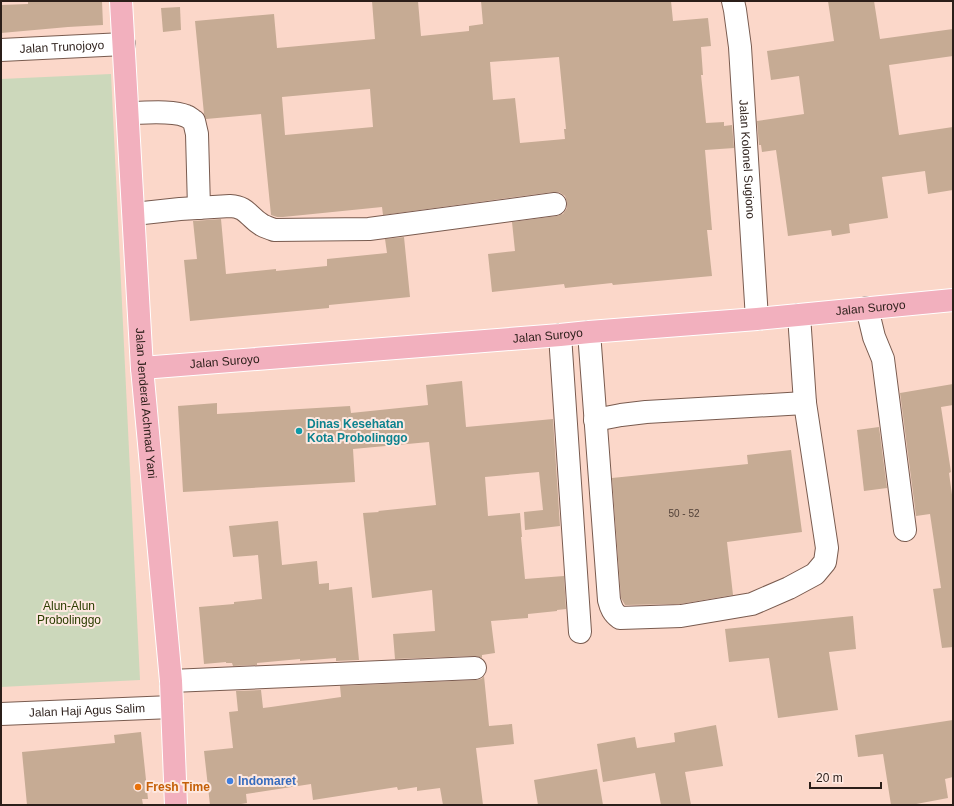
<svg xmlns="http://www.w3.org/2000/svg" width="954" height="806" viewBox="0 0 954 806" font-family="Helvetica,sans-serif">
	<style>
		.green { fill: #ccd8bb }
		.building { fill: #c6ab94; fill-rule: evenodd }
		.lines { fill: none; stroke-linecap: round; stroke-linejoin: round }
		.minor-casing { stroke: #795b4f; stroke-width: 24 }
		.major-casing { stroke: #fff; stroke-width: 24 }
		.minor { stroke: #fff; stroke-width: 22 }
		.major { stroke: #f2b0be; stroke-width: 22 }
		.culture-dot { fill: #0f9aa8; stroke: #fee8e0; stroke-width: 1.5 }
		.shop-dot { fill: #3f7fe0; stroke: #fee8e0; stroke-width: 1.5 }
		.food-dot { fill: #e8710a; stroke: #fee8e0; stroke-width: 1.5 }
		.labels { text-anchor: middle; dominant-baseline: central; stroke-width: 4; stroke-linejoin: round; paint-order: stroke }
		.number-label { font-size: 10px; fill: #524138 }
		.street-label { font-size: 12px; fill: #2b1e19; stroke: #fee8e0 }
		.culture-label { font-size: 12px; font-weight: bold; fill: #0d838f; stroke: #fee8e0; text-anchor: start }
		.park-label { font-size: 12px; fill: #2b3d00; stroke: #fee8e0 }
		.shop-label { font-size: 12px; font-weight: bold; fill: #366cbe; stroke: #fee8e0; text-anchor: start }
		.food-label { font-size: 12px; font-weight: bold; fill: #c56008; stroke: #fee8e0; text-anchor: start }
	</style>
	<rect width="100%" height="100%" fill="#fbd7c9"/>
	<polygon class="green" points="111,74 140,680 1,687 1,79"/>
	<g class="building">
		<polygon points="28,1 102,1 103,25 68,27 1,33 1,5 28,4"/>
		<path d="M372,1H418L421,36L469,31V26L483,24L481,1H671L673,21L708,18L711,46L701,47L703,75H701L706,123L724,122V126L732,125L734,148L705,150L712,230H707L712,276L613,285L612,283L565,288L564,284L492,292L488,254L515,251L512,222L557,216L563,214L567,208V202L565,196L559,192H553L383,215L382,207L283,217H277L271,215L261,114L206,119L204,114L195,21L274,14L277,48L375,39ZM559,57L566,129H564L565,139L520,143L515,98L493,100L490,62ZM370,89L373,127L285,135L282,97Z"/>
		<polygon points="828,1 874,1 880,39 953,29 953,56 889,65 899,135 953,127 953,190 928,194 925,171 882,177 888,218 849,224 850,233 832,236 831,230 788,236 776,150 762,152 761,145 759,145 757,121 804,114 799,76 771,80 767,51 834,41"/>
		<polygon points="180,7 181,30 163,32 161,8"/>
		<polygon points="221,219 226,274 276,269 276,271 327,266 327,259 387,253 385,239 404,237 410,297 329,305 329,308 190,321 184,260 197,259 193,221"/>
		<polygon points="462,381 466,427 553,419 560,526 525,530 524,512 543,510 539,472 485,477 488,516 520,513 522,537 521,537 525,579 564,576 566,609 557,610 557,611 528,614 528,618 491,621 495,653 482,655 482,658 480,657 474,656 395,659 393,634 435,631 432,590 372,598 363,513 379,512 378,511 436,505 429,442 353,449 355,482 183,492 178,406 217,403 217,414 350,406 351,413 428,405 426,385"/>
		<polygon points="953,384 953,405 941,407 951,472 949,473 953,502 953,647 942,648 933,589 941,588 930,514 916,516 900,393"/>
		<polygon points="879,427 887,488 864,491 857,430"/>
		<polygon points="791,450 802,532 727,542 733,595 680,604 625,605 621,598 612,478 748,464 747,455"/>
		<polygon points="278,521 282,565 317,561 319,584 329,583 329,590 352,587 359,660 336,661 336,658 300,661 300,659 257,663 257,665 233,666 232,663 226,663 226,662 204,664 199,607 234,604 234,602 262,599 258,555 233,557 229,526"/>
		<polygon points="853,616 856,649 829,652 838,710 778,718 769,658 729,662 725,629"/>
		<polygon points="484,676 489,726 512,724 514,744 476,748 483,805 443,805 440,788 417,791 417,787 398,790 397,787 313,800 311,784 246,794 247,803 235,805 210,805 204,751 233,748 229,712 238,711 236,691 261,690 263,708 271,707 341,697 340,686 476,680 481,679"/>
		<polygon points="953,720 953,777 945,779 948,798 911,805 891,805 883,754 858,757 855,735"/>
		<polygon points="716,725 723,766 685,772 691,805 661,805 655,773 603,782 597,744 635,737 637,748 675,742 674,733"/>
		<polygon points="141,732 148,799 142,799 143,805 27,805 22,752 115,743 114,735"/>
		<polygon points="597,769 603,805 538,805 534,780"/>
	</g>
	<g class="lines">
		<g class="minor-casing">
			<g id="minor">
				<path id="s1" d="M733,1L735,10L740,47L757,319"/>
				<path id="s2" d="M1,50L124,44"/>
				<path d="M128,113C143,113 173,110 186,116C189,117 192,120 194,121L197,134L199,208"/>
				<path d="M134,214L180,209L230,206C248,207 248,217 262,225C265,227 270,228 274,230L369,229L555,204"/>
				<polyline points="867,308 874,337 883,359 905,530"/>
				<path d="M589,332L609,600C611,608 613,613 620,618L681,616L752,604L789,588L815,574L825,562L827,548L805,403L799,315"/>
				<polyline points="560,335 580,632"/>
				<polyline points="595,420 621,415 646,412 805,403"/>
				<polyline points="171,681 475,668"/>
				<path id="s3" d="M1,714L172,707"/>
			</g>
		</g>
		<g class="major-casing">
			<g id="major">
				<path id="s4" d="M121,1L142,368L171,681L176,805"/>
				<path id="s5" d="M142,368L560,335L589,332L757,319L953,300"/>
			</g>
		</g>
		<use href="#minor" class="minor"/>
		<use href="#major" class="major"/>
	</g>
	<circle class="culture-dot" cx="299" cy="431" r="4"/>
	<circle class="shop-dot" cx="230" cy="781" r="4"/>
	<circle class="food-dot" cx="138" cy="787" r="4"/>
	<g class="labels">
		<g class="number-label">
			<text x="684" y="513">50 - 52</text>
		</g>
		<g class="street-label">
			<text stroke="none"><textPath href="#s2" startOffset="61">Jalan Trunojoyo</textPath></text>
			<text stroke="none"><textPath href="#s1" startOffset="159">Jalan Kolonel Sugiono</textPath></text>
			<text stroke="none"><textPath href="#s5" startOffset="731">Jalan Suroyo</textPath></text>
			<text stroke="none"><textPath href="#s5" startOffset="407">Jalan Suroyo</textPath></text>
			<text stroke="none"><textPath href="#s5" startOffset="83">Jalan Suroyo</textPath></text>
			<text stroke="none"><textPath href="#s4" startOffset="403">Jalan Jenderal Achmad Yani</textPath></text>
			<text stroke="none"><textPath href="#s3" startOffset="86">Jalan Haji Agus Salim</textPath></text>
		</g>
		<g class="culture-label">
			<text x="307" y="424">Dinas Kesehatan<tspan x="307" dy="14">Kota Probolinggo</tspan></text>
		</g>
		<g class="park-label">
			<text x="69" y="606">Alun-Alun<tspan x="69" dy="14">Probolinggo</tspan></text>
		</g>
		<g class="shop-label">
			<text x="238" y="781">Indomaret</text>
		</g>
		<g class="food-label">
			<text x="146" y="787">Fresh Time</text>
		</g>
	</g>
	<rect width="954" height="806" fill="none" stroke="#2b1e19" stroke-width="4"/>
	<path d="M810 782v6h71v-6" fill="none" stroke="#2b1e19" stroke-width="2"/>
	<text x="816" y="782" font-size="12" fill="#2b1e19" stroke="#fee8e0" stroke-width="3" paint-order="stroke">20 m</text>
</svg>
